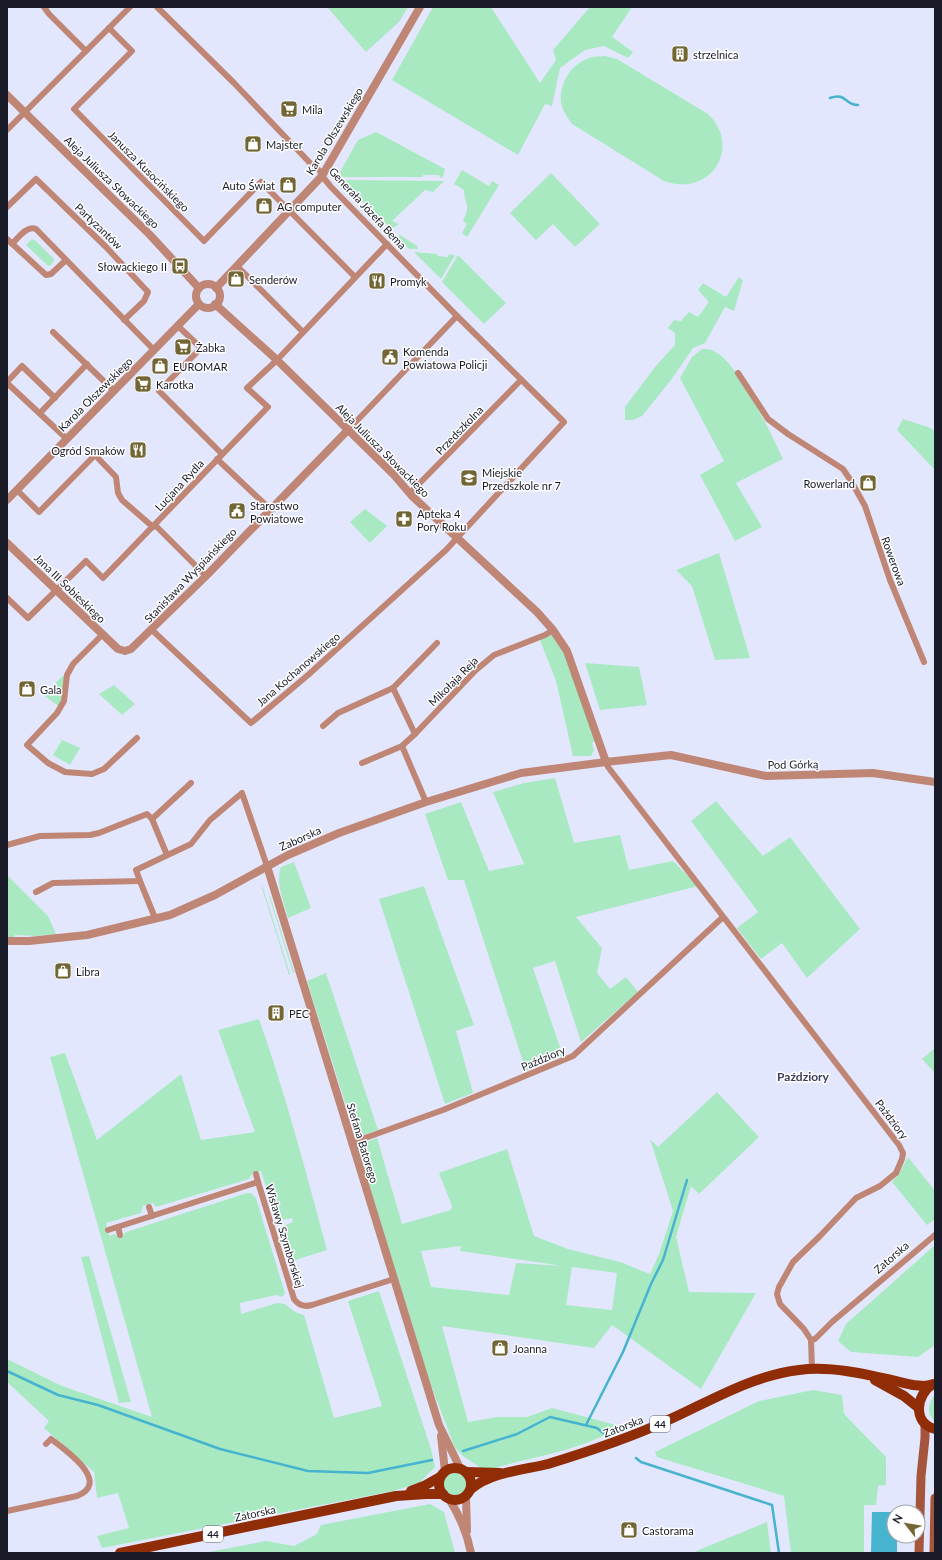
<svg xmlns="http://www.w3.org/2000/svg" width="942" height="1560" viewBox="0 0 942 1560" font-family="Lato,sans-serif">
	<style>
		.green { fill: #a8e9c2; fill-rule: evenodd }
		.water { fill: #46b3cf }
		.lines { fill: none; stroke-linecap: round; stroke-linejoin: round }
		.stream { stroke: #46b3cf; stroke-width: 2.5 }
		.minor { stroke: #bf8675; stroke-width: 6 }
		.tertiary { stroke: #bf8675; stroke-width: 8 }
		.secondary { stroke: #a5553c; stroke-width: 9 }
		.primary { stroke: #902d07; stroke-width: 10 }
		.labels { text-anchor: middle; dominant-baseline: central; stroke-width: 3; stroke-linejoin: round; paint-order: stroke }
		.shield { fill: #fff; stroke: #5e5f68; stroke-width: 1 }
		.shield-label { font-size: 10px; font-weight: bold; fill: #191b28 }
		.poi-label { font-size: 11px; fill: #191b28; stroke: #fff; text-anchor: start }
		.street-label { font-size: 11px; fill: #191b28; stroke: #fff }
		.neighbourhood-label { font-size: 12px; font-weight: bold; fill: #3c405e; stroke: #fff }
	</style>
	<rect width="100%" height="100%" fill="#e3e7fe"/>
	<g class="green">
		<polygon points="327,7 408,7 399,22 366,52"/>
		<polygon points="433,7 491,7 540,83 556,60 553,50 590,7 632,7 612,37 633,52 628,58 604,46 585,50 560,68 552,106 545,104 518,155 392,80"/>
		<path d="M605,56L617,59L708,114C743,148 710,198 664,181L572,124C567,117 562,110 561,102C559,82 573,61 593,57C597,56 601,57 605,56Z"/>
		<polygon points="376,132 445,169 443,177 440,178 439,175 423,175 423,177 341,177 340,172 358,140"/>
		<path d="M462,170L489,186L492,181L499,185L467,237L462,233L467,224L463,221C472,203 464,205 464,190L454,184Z"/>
		<polygon points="551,173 600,224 575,247 553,224 536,240 510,213"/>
		<polygon points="343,180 443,181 443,182 433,192 425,190 392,221 399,224 393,228 390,228 343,182"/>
		<polygon points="400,235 417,246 418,249 409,249 397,237"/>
		<polygon points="32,239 36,241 54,259 54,261 50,266 47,265 26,245"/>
		<polygon points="414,252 438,254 437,256 448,257 449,254 455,255 441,279"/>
		<polygon points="458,255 506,303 484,324 442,282"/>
		<polygon points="739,277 743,280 734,311 725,307 705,343 693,348 671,380 642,416 633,420 625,420 625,407 655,367 675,345 675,333 668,328 674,320 681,321 689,312 698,317 709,302 698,290 703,283 726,297"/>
		<path d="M702,349C706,349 711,349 714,351C738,362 771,434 783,459L736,483L762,527L735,541L700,475L724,461L680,378L692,357Z"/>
		<polygon points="903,419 928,427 935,431 935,470 897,430"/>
		<polygon points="365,509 387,526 370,543 350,522"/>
		<polygon points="719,553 750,658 715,660 692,586 676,570"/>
		<polygon points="552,633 564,653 595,741 592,743 594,750 591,756 573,756 556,681 540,640"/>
		<polygon points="585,663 639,667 647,705 600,710"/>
		<polygon points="71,668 60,707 43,695"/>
		<polygon points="114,685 135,704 122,715 99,694"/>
		<polygon points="62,740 80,748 70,765 53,755"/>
		<polygon points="555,778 574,843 620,835 629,870 673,861 698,886 576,917 602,948 597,973 610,989 626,977 638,992 581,1042 555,961 533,968 563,1056 526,1071 464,880 448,880 425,814 461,802 489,871 524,864 493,792 524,783"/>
		<polygon points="716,801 763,856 790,837 860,929 807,978 782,943 761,959 737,928 758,912 691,821"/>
		<path d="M294,862L311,908L288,918C284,902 275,882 281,867Z"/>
		<polygon points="7,875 48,916 56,934 38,936 15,935 14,938 7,939"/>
		<polygon points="261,885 263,888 290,974 289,975"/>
		<polygon points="424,886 474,1025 456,1031 473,1093 445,1104 379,899"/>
		<polygon points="269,896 270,896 294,972 293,973"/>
		<polygon points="326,973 378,1130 360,1136 354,1131 307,981"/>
		<path d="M259,1019C286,1095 306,1173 327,1250L289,1262L279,1228L293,1222L292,1218L277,1221L270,1199L271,1198L269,1193H268L261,1171L252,1174L249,1179L156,1207L153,1203L143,1206L141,1213L106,1223L109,1236L115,1234L117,1236H123L126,1232L247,1193H251L256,1198L285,1293L282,1297L276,1295L240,1303L241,1314L277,1303L285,1304L295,1312L304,1315L334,1418L382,1406L348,1301L379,1291L431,1449L435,1467L419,1483L393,1491L102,1548L97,1536L129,1528L118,1493L97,1498L94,1472L44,1428L49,1421L7,1382V1359L62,1386L152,1417L50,1057L65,1053L97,1140L181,1074L201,1140L255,1132L218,1030Z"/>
		<polygon points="935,1048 935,1073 922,1059"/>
		<path d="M717,1092L759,1137L699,1194L691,1186L676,1237L689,1292L756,1293L701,1389L612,1325L594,1348L442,1326L468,1422L497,1417H527L552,1408L620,1426C612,1430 604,1436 596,1439C562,1454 521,1459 485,1471L463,1456L455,1448L429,1380L357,1146L377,1138L402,1224L451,1210L452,1206L439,1173L507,1149L534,1236L568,1249L620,1262L650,1274L659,1254L673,1211L650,1139L658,1147ZM461,1246L460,1251L564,1266L516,1263L509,1295L431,1287L421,1251ZM572,1267L617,1273L612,1310L566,1305Z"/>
		<polygon points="908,1157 935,1191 935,1219 927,1225 892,1182 900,1172"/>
		<polygon points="935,1245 935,1345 918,1357 851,1352 838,1341 846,1324"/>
		<polygon points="89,1256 131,1402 119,1403 81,1257"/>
		<polygon points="813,1390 842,1395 844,1414 886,1457 886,1485 878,1486 876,1505 864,1505 864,1553 791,1553 784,1496 657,1457 655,1452 759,1401"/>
		<path d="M935,1394V1422C926,1414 928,1403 935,1394Z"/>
		<circle cx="455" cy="1484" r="11"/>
		<polygon points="430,1504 444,1512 455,1553 203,1553 266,1541 294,1546 317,1534 321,1525"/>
		<polygon points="767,1522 771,1553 693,1553 701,1549"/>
	</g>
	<polygon class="water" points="872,1512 894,1512 894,1536 897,1536 897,1553 871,1553"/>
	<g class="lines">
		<g class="stream">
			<path d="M830,98C846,92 845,105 858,105"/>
			<polyline points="7,1371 58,1395 98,1405 220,1449 308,1471 368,1473 432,1460"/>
			<polyline points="586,1425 623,1352 651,1284 663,1260 687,1180"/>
			<polyline points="463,1451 517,1434 550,1417 597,1428 603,1433"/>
			<polyline points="636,1458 641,1462 772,1505 779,1553"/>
		</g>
		<g class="minor">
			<polyline points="44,7 49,14 86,51"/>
			<polyline points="109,28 132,51 74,109 204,241 261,182 355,277"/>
			<polyline points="7,130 130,7"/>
			<polyline points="7,207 36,179 106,247 148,292 144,301 124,320"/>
			<polyline points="7,239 46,275 51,274 66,260"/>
			<path d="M12,244C18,238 27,225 36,229L154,350"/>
			<polyline points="237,266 303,332"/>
			<polyline points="178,326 201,348 159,391 222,454"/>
			<polyline points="53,332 114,391"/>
			<polyline points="738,373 768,419 788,434 843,469 851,481 865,506 890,580 924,662"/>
			<polyline points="7,382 22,366 55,398"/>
			<polyline points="7,383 67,439"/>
			<polyline points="40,413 87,364"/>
			<polyline points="348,430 457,316"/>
			<polyline points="217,459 270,509"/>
			<polyline points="17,490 39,512 95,455 116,477 118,493 122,500 153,527"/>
			<polyline points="410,493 521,380"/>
			<polyline points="155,525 206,576"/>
			<polyline points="7,598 28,618 86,561 103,578 268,407 247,388 277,360 387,244"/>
			<polyline points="152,630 251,723 308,675 446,550 564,422 457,316 331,187 322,176 320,171 311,164 234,83 157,7"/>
			<polyline points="103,634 73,664 67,675 64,701 57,713 27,745 48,763 65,772 92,774 104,769 137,738"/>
			<polyline points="393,688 415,734"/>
			<polyline points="323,726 338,713 393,688 437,643"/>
			<polyline points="402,746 426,802"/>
			<polyline points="606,762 608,767 899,1145 903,1153 902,1159 896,1173 880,1186 856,1198 820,1236 793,1262 779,1287 777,1294 780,1304 804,1329 811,1340"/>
			<polyline points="362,763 402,746 415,734 476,670 494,655 545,635 553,630"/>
			<polyline points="152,819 167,855"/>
			<polyline points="7,845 40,836 90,835 99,833 147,814 152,819 191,783"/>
			<polyline points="140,881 155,918"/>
			<polyline points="36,892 53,883 140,881 136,870 191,844 210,820 242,793 267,866"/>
			<polyline points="351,1143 443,1110 573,1056 723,917"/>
			<polyline points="256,1174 258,1182"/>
			<polyline points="149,1207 152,1216"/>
			<polyline points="118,1227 120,1235"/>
			<path d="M108,1230L258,1182L294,1299C299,1306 305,1307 312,1305L394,1279"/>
			<polyline points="812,1369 811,1340 815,1339 832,1322 935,1235"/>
			<path d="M7,1511L77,1496C112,1482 65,1450 51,1439L46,1444"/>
		</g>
		<g class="tertiary">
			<polyline points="7,95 150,235 199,288"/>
			<circle cx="208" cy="296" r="12"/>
			<polyline points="216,288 322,176 420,7"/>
			<polyline points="215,304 277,360 394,475 412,496 537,612 553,630 567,651 606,762"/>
			<polyline points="7,500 199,304"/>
			<polyline points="7,543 118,649 125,651 131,649 206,576 348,430"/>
			<polyline points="267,866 439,1425 460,1468"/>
			<polyline points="7,941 29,941 87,935 170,915 215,895 288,855 339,833 426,802 521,773 606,762 671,755 766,776 873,773 935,782"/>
			<polyline points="441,1436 445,1471"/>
			<polyline points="466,1496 467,1531"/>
			<path d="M449,1499C460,1516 467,1533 471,1553"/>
		</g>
		<g class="secondary">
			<polyline points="919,1553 921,1476 925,1438 925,1423"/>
			<polyline points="934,1553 935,1498"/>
		</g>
		<g class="primary">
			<polyline points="875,1380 904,1396 919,1408"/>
			<path d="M933,1384C916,1394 912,1423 935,1429"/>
			<circle cx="455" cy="1484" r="16"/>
			<polyline points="467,1472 500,1473"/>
			<path d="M471,1489C491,1472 523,1470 548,1464C587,1452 627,1439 664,1422C709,1402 750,1376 799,1370C835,1365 877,1377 913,1385L924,1386L931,1385"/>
			<polyline points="411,1491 424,1486 440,1477"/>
			<polyline points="120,1553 396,1496 426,1494 443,1494"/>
		</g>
	</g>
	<defs>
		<g id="building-square" transform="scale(0.9)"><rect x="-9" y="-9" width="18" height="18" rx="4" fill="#726734" stroke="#fff"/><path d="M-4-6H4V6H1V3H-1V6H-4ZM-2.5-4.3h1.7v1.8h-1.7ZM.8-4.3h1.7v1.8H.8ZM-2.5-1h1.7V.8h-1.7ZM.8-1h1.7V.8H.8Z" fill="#fff"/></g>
		<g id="supermarket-square" transform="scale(0.9)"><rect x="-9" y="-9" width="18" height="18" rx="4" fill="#726734" stroke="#fff"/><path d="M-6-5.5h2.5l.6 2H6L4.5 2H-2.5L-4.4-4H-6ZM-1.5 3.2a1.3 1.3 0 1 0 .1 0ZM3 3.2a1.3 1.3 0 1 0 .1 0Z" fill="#fff"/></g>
		<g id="shop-square" transform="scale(0.9)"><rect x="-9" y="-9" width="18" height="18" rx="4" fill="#726734" stroke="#fff"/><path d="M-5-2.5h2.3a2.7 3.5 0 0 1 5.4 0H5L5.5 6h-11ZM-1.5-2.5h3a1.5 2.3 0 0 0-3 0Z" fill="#fff"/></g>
		<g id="bus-square" transform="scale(0.9)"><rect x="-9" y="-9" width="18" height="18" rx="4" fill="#726734" stroke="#fff"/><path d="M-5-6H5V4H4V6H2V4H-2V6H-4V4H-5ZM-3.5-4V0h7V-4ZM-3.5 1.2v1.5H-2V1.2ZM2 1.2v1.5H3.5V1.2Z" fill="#fff"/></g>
		<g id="restaurant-square" transform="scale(0.9)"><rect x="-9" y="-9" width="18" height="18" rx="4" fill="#726734" stroke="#fff"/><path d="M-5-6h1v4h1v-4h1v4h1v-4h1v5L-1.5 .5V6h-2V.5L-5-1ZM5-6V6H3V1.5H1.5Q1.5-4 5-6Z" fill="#fff"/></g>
		<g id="civic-square" transform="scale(0.9)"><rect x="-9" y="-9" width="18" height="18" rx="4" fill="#726734" stroke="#fff"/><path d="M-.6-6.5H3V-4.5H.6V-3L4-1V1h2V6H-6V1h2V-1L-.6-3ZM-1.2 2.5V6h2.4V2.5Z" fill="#fff"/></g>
		<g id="school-square" transform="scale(0.9)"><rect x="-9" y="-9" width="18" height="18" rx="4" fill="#726734" stroke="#fff"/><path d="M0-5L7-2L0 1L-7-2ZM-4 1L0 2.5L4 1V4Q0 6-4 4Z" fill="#fff"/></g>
		<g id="pharmacy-square" transform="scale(0.9)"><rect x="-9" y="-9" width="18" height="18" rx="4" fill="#726734" stroke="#fff"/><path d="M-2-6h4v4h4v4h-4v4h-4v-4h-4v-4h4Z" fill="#fff"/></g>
	</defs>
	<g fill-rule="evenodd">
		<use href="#building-square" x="680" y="54"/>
		<use href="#supermarket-square" x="289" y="109"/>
		<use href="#shop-square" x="253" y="144"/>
		<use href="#shop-square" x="288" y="185"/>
		<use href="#shop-square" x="264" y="206"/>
		<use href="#bus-square" x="180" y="266"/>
		<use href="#shop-square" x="236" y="279"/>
		<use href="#restaurant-square" x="377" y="281"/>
		<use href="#supermarket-square" x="183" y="347"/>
		<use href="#civic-square" x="390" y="357"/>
		<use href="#shop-square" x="160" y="366"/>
		<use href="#supermarket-square" x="143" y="384"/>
		<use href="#restaurant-square" x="138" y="450"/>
		<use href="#school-square" x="469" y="478"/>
		<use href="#shop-square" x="868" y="483"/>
		<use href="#civic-square" x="237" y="511"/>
		<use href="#pharmacy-square" x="404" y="519"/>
		<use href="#shop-square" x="27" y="689"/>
		<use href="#shop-square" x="63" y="971"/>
		<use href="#building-square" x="276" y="1013"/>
		<use href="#shop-square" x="500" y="1348"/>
		<use href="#shop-square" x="629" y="1530"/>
	</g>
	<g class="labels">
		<g class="shield">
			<rect x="650" y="1416" width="20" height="16" rx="3"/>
			<rect x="203" y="1526" width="20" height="16" rx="3"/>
		</g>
		<g class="shield-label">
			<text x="660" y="1424">44</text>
			<text x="213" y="1534">44</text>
		</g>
		<g class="poi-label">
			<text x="693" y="54">strzelnica</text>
			<text x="302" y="109">Mila</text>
			<text x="266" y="144">Majster</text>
			<text x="275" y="185" text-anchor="end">Auto Świat</text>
			<text x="277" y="206">AG computer</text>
			<text x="167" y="266" text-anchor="end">Słowackiego II</text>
			<text x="249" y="279">Senderów</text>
			<text x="390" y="281">Promyk</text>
			<text x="196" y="347">Żabka</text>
			<text x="403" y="351">Komenda<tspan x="403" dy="13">Powiatowa Policji</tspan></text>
			<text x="173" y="366">EUROMAR</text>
			<text x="156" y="384">Karotka</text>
			<text x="125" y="450" text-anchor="end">Ogród Smaków</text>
			<text x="482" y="472">Miejskie<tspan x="482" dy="13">Przedszkole nr 7</tspan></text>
			<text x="855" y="483" text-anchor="end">Rowerland</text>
			<text x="250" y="505">Starostwo<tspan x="250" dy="13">Powiatowe</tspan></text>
			<text x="417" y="513">Apteka 4<tspan x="417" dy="13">Pory Roku</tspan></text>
			<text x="40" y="689">Gala</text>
			<text x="76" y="971">Libra</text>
			<text x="289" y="1013">PEC</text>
			<text x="513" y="1348">Joanna</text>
			<text x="642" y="1530">Castorama</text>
		</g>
		<g class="street-label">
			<text transform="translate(334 131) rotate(-59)">Karola Olszewskiego</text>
			<text transform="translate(149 171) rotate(45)">Janusza Kusocińskiego</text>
			<text transform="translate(112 182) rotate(44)">Aleja Juliusza Słowackiego</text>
			<text transform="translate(368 208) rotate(47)">Generała Józefa Bema</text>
			<text transform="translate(99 226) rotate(44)">Partyzantów</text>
			<text transform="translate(95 394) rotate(-45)">Karola Olszewskiego</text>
			<text transform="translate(459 430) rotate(-46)">Przedszkolna</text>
			<text transform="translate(383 450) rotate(45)">Aleja Juliusza Słowackiego</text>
			<text transform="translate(179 485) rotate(-47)">Lucjana Rydla</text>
			<text transform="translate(894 561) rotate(70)">Rowerowa</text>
			<text transform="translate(190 575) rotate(-46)">Stanisława Wyspiańskiego</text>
			<text transform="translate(70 588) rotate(44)">Jana III Sobieskiego</text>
			<text transform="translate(298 669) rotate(-41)">Jana Kochanowskiego</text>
			<text transform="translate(453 681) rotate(-45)">Mikołaja Reja</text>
			<text transform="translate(793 764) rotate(-1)">Pod Górką</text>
			<text transform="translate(300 838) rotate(-24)">Zaborska</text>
			<text transform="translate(543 1058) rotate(-23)">Paździory</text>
			<text transform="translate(892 1119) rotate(53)">Paździory</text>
			<text transform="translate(363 1143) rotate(73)">Stefana Batorego</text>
			<text transform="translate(285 1236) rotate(73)">Wisławy Szymborskiej</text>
			<text transform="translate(891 1257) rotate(-41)">Zatorska</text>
			<text transform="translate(623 1426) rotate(-21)">Zatorska</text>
			<text transform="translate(255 1513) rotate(-12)">Zatorska</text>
		</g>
		<g class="neighbourhood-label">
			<text x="803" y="1076">Paździory</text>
		</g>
	</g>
	<rect width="942" height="1560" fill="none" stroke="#191b28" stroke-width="16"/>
	<g transform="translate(906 1524) rotate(301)"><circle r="19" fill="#ffffff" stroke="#a3a4a9"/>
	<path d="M0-3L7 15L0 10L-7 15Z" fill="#726734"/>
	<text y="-6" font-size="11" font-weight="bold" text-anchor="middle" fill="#191b28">N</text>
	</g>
</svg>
